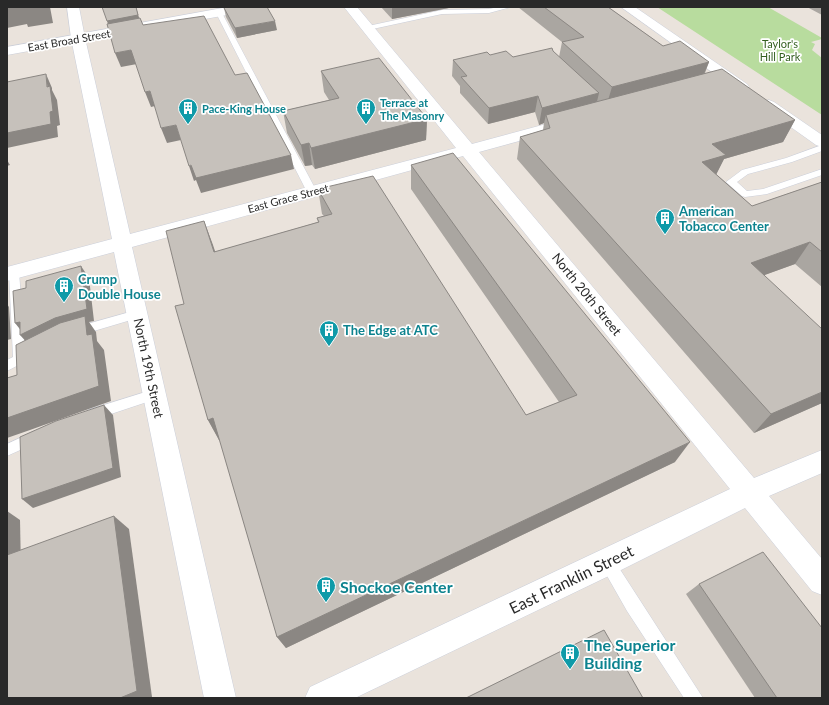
<svg xmlns="http://www.w3.org/2000/svg" width="829" height="705" viewBox="0 0 829 705" font-family="Lato,sans-serif">
	<style>
		.green { fill: #b8dc9e }
		.lines { fill: none; stroke-linecap: round; stroke-linejoin: round }
		.lane-casing { stroke: #cbcfda; stroke-width: 1 }
		.street-casing { stroke: #cbcfda; stroke-width: 1 }
		.secondary-casing { stroke: #cbcfda; stroke-width: 1 }
		.lane { fill: #fff; fill-rule: evenodd }
		.street { fill: #fff; fill-rule: evenodd }
		.secondary { fill: #fff; fill-rule: evenodd }
		.wall { fill: #aaa6a1 }
		.shaded-wall { fill: #8b8783 }
		.building { fill: #c6c1bb; stroke: #8b8783 }
		.labels { text-anchor: middle; dominant-baseline: central; stroke-width: 3.5; stroke-linejoin: round; paint-order: stroke }
		.far-street-label { font-size: 11px; fill: #292929; stroke: #fff }
		.far-park-label { font-size: 11px; fill: #335f20; stroke: #fff }
		.far-culture-label { font-size: 11px; font-weight: bold; fill: #0d838f; stroke: #fff; text-anchor: start }
		.culture-label { font-size: 13px; font-weight: bold; fill: #0d838f; stroke: #fff; text-anchor: start }
		.street-label { font-size: 13px; fill: #292929; stroke: #fff }
		.near-street-label { font-size: 16px; fill: #292929; stroke: #fff }
		.near-culture-label { font-size: 16px; font-weight: bold; fill: #0d838f; stroke: #fff; text-anchor: start }
	</style>
	<rect width="100%" height="100%" fill="#eae3dc"/>
	<polygon class="green" points="657,7 768,7 822,38 822,39 811,42 815,44 812,50 822,58 822,115"/>
	<g class="lines">
		<g class="lane-casing">
			<g id="lane">
				<polygon points="498,7 511,7 489,13 442,14 368,30 364,28 368,26 442,10 489,9"/>
				<polygon points="219,11 222,13 317,192 315,194 312,195 307,192 216,13"/>
				<polygon points="822,145 822,151 792,162 748,174 737,182 747,191 763,189 822,169 822,175 767,194 745,197 742,196 726,182 742,170 786,158"/>
				<polygon points="14,268 18,269 19,272 25,351 30,349 34,351 36,354 34,357 7,371 7,360 13,357 9,272 10,269"/>
				<polygon points="137,310 141,311 143,314 141,317 77,336 73,334 71,331 73,328"/>
				<polygon points="155,389 159,390 161,394 159,398 93,420 88,418 87,414 88,410"/>
				<polygon points="35,431 40,433 42,437 40,441 7,456 7,444"/>
				<polygon points="607,554 612,557 703,698 684,698 627,611 602,567 599,562 602,557"/>
			</g>
		</g>
		<g class="street-casing">
			<polygon id="street" points="67,7 79,7 85,38 130,234 456,148 344,7 357,7 472,144 572,117 578,119 580,122 578,125 479,152 754,478 822,450 822,473 769,496 822,559 822,595 812,591 745,508 617,572 355,698 305,698 310,687 730,489 463,156 132,247 236,698 204,698 114,252 7,281 7,267 112,239 71,38"/>
		</g>
		<g class="secondary-casing">
			<g id="secondary">
				<polygon points="228,7 255,7 253,10 249,11 7,55 7,47"/>
				<polygon points="621,7 635,7 747,84 749,87 747,90 742,91 737,90"/>
				<polygon points="769,100 774,102 822,135 822,147 816,145 764,108 761,105 764,102"/>
			</g>
		</g>
		<use href="#lane" class="lane"/>
		<use href="#street" class="street"/>
		<use href="#secondary" class="secondary"/>
	</g>
	<g class="wall">
		<polygon points="381,7 454,7 392,19"/>
		<polygon points="518,7 608,7 663,46 709,62 705,73 795,120 783,142 724,159 716,174 752,206 822,182 822,287 795,264 764,275 822,403 754,433 517,159 520,137 543,130 544,123 539,125 535,112 488,124 460,93 460,86 452,76 453,60 490,55 513,57 553,51 559,57 562,42"/>
		<polygon points="807,7 822,7 822,15"/>
		<polygon points="224,8 277,30 237,38 226,17"/>
		<polygon points="321,71 427,119 426,140 315,169 312,165 305,166 287,133 283,111 329,100 324,92"/>
		<polygon points="411,165 675,462 286,648 277,637 220,440 219,440 208,420 184,304 204,221 215,252 318,222 317,218 324,216 322,214 318,189 526,415 559,402 411,189"/>
		<polygon points="699,584 822,698 755,698 686,594"/>
	</g>
	<g class="shaded-wall">
		<polygon points="7,7 50,7 53,23 28,27 27,24 7,28"/>
		<polygon points="136,7 140,21 109,27 107,21"/>
		<polygon points="392,7 454,7 392,19"/>
		<polygon points="275,21 277,30 237,38 235,28"/>
		<polygon points="131,50 137,64 121,67 115,53"/>
		<polygon points="709,62 701,81 606,107 612,87"/>
		<polygon points="46,74 52,88 52,90 57,100 60,125 57,126 58,137 7,148 7,133 50,112"/>
		<polygon points="150,91 155,106 151,107 145,92"/>
		<polygon points="599,93 595,110 546,115 544,123 539,125 542,108"/>
		<polygon points="538,96 535,112 488,124 489,108"/>
		<polygon points="427,119 426,140 315,169 311,148"/>
		<polygon points="795,120 783,142 724,159 715,177 702,162 712,144"/>
		<polygon points="176,125 181,140 167,143 161,128"/>
		<polygon points="309,143 312,165 305,166 301,145"/>
		<polygon points="291,155 294,169 201,193 196,180 194,181 189,166"/>
		<polygon points="7,160 10,165 7,166"/>
		<polygon points="204,221 213,245 223,276 214,252"/>
		<polygon points="810,242 795,264 737,285 751,263"/>
		<polygon points="81,266 89,278 94,321 89,322 96,332 97,341 104,350 111,401 30,430 7,438 7,418 30,346 20,335 23,333 15,323"/>
		<polygon points="7,304 9,307 11,339 7,340"/>
		<polygon points="822,392 822,403 754,433 771,414"/>
		<polygon points="104,405 113,415 121,477 33,508 22,499"/>
		<polygon points="213,418 224,439 219,440 208,420"/>
		<polygon points="690,442 675,462 286,648 277,637"/>
		<polygon points="7,511 20,520 21,570 7,561"/>
		<polygon points="114,516 129,529 152,697 151,698 120,698"/>
	</g>
	<g class="building">
		<polygon points="102,7 136,7 138,15 107,21"/>
		<polygon points="227,7 267,7 275,21 235,28 224,8"/>
		<polygon points="544,7 608,7 663,46 680,41 709,62 612,87 562,42 584,37"/>
		<polygon points="204,16 235,75 247,73 291,155 196,178 191,165 189,166 176,125 161,128 150,91 145,92 131,50 115,53 107,24 140,18 143,25"/>
		<polygon points="552,48 553,51 599,93 542,108 538,96 489,108 461,77 467,76 453,60 487,52 490,55 506,51 513,57"/>
		<polygon points="379,58 427,119 311,148 309,143 301,145 283,111 339,98 321,71"/>
		<polygon points="722,69 795,120 712,144 726,155 702,162 752,206 822,182 822,252 810,242 751,263 822,329 822,392 771,414 520,137 550,128 546,115"/>
		<polygon points="46,74 47,87 50,86 53,111 50,112 51,124 7,133 7,82"/>
		<polygon points="453,153 690,442 277,637 213,418 208,420 175,306 184,304 166,231 204,221 214,252 319,222 317,218 332,214 318,189 373,176 526,415 577,395 411,165"/>
		<polygon points="81,266 87,309 55,318 20,335 20,322 15,323 13,291 26,288 26,281"/>
		<polygon points="85,316 87,335 92,334 99,386 7,418 7,378 17,375 16,345 60,323"/>
		<polygon points="104,405 113,468 22,499 20,437 56,421"/>
		<polygon points="114,516 137,691 120,698 7,698 7,555"/>
		<polygon points="763,552 822,628 822,698 777,698 699,584"/>
		<polygon points="604,630 643,698 466,698"/>
	</g>
	<defs>
		<g id="building-pin" transform="scale(1)"><path d="M0 17L-7.5 6A9.5 9.5 0 1 1 7.5 6Z" fill="#0f9aa8" stroke="#fff"/><path d="M-4-6H4V6H1V3H-1V6H-4ZM-2.5-4.3h1.7v1.8h-1.7ZM.8-4.3h1.7v1.8H.8ZM-2.5-1h1.7V.8h-1.7ZM.8-1h1.7V.8H.8Z" fill="#fff"/></g>
	</defs>
	<g fill-rule="evenodd">
		<use href="#building-pin" x="188" y="108"/>
		<use href="#building-pin" x="366" y="108"/>
		<use href="#building-pin" x="665" y="218"/>
		<use href="#building-pin" x="64" y="286"/>
		<use href="#building-pin" x="329" y="330"/>
		<use href="#building-pin" x="326" y="586"/>
		<use href="#building-pin" x="570" y="653"/>
	</g>
	<g class="labels">
		<g class="far-street-label">
			<text transform="translate(69 40) rotate(-10)">East Broad Street</text>
			<text transform="translate(288 198) rotate(-15)">East Grace Street</text>
		</g>
		<g class="far-park-label">
			<text x="780" y="43">Taylor's<tspan x="780" dy="13">Hill Park</tspan></text>
		</g>
		<g class="far-culture-label">
			<text x="380" y="102">Terrace at<tspan x="380" dy="13">The Masonry</tspan></text>
			<text x="202" y="108">Pace-King House</text>
		</g>
		<g class="culture-label">
			<text x="679" y="211">American<tspan x="679" dy="15">Tobacco Center</tspan></text>
			<text x="78" y="279">Crump<tspan x="78" dy="15">Double House</tspan></text>
			<text x="343" y="330">The Edge at ATC</text>
		</g>
		<g class="street-label">
			<text transform="translate(587 294) rotate(51)">North 20th Street</text>
			<text transform="translate(149 368) rotate(78)">North 19th Street</text>
		</g>
		<g class="near-street-label">
			<text transform="translate(571 579) rotate(-26)">East Franklin Street</text>
		</g>
		<g class="near-culture-label">
			<text x="340" y="586">Shockoe Center</text>
			<text x="584" y="644">The Superior<tspan x="584" dy="18">Building</tspan></text>
		</g>
	</g>
	<rect width="829" height="705" fill="none" stroke="#292929" stroke-width="16"/>
</svg>
